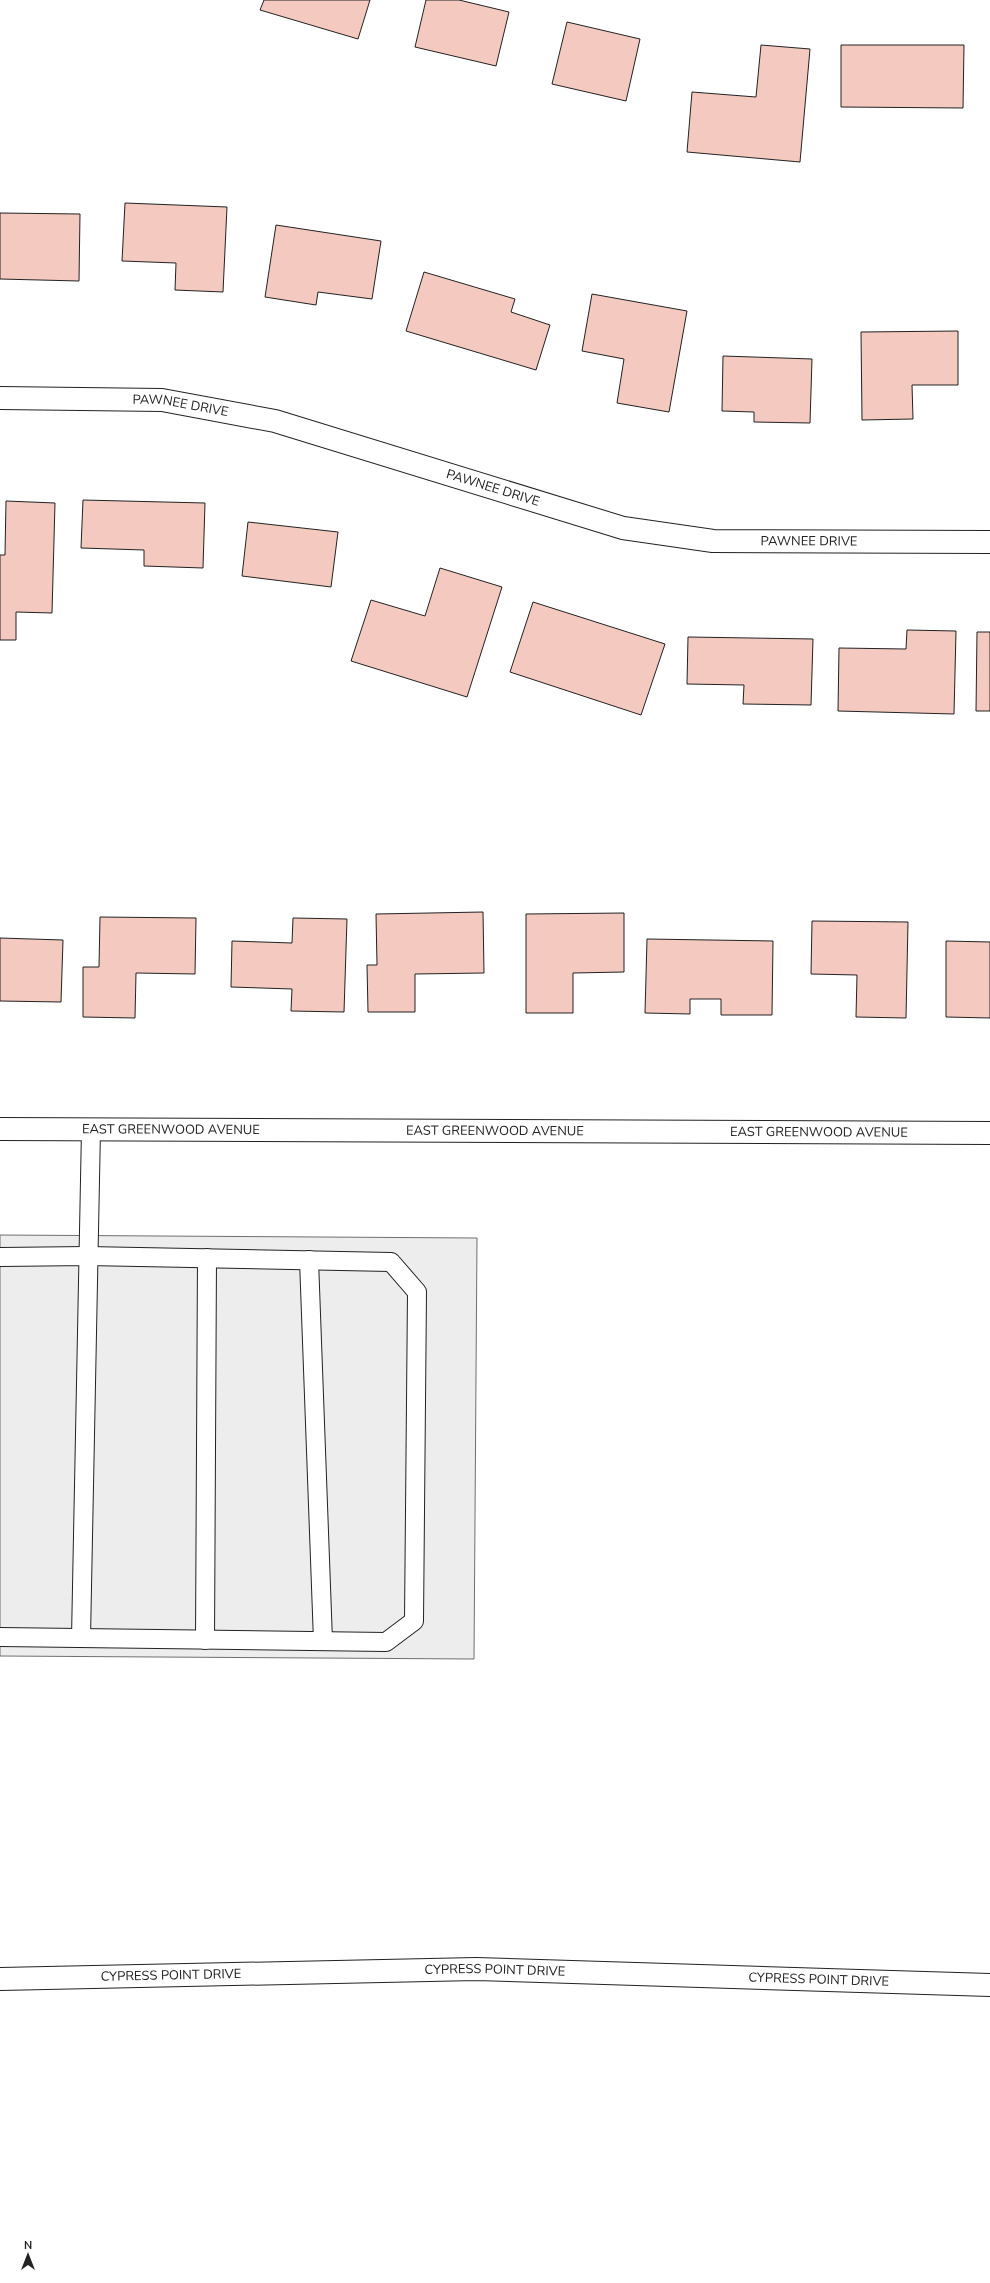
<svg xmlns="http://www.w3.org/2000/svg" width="990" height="2283" viewBox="0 0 990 2283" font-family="'Nunito Sans',sans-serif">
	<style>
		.parking { fill: #ededed; stroke: #6f6f6f }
		.building { fill: #f3c9c0; stroke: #222 }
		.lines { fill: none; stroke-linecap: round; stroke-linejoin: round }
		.lane-casing { stroke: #222; stroke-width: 20 }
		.street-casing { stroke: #222; stroke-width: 24 }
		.lane { stroke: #fff; stroke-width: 18 }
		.street { stroke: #fff; stroke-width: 22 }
		.labels { text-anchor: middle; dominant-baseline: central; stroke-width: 3; stroke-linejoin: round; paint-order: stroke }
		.street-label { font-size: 13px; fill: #222; stroke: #fff }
	</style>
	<rect width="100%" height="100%" fill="#fff"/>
	<polygon class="parking" points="0,1235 477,1238 474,1659 0,1656"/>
	<g class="building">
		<polygon points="264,0 370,0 358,39 260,10"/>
		<polygon points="426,0 459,0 509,12 496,66 415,47"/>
		<polygon points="567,22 640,39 626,101 552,84"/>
		<polygon points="761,45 810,49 800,162 687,152 692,92 756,97"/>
		<polygon points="841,45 964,45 963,108 841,107"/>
		<polygon points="125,203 227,207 223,292 175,290 176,263 122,261"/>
		<polygon points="0,213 80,214 79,281 0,279"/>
		<polygon points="276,225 381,241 372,299 318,292 316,305 265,297"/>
		<polygon points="424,272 515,299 511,312 550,325 536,370 406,331"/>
		<polygon points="592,294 687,311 669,412 617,403 624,359 582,351"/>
		<polygon points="958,331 958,385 912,385 913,419 862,420 861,332"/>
		<polygon points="723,356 812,359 810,423 754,422 754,412 722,411"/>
		<polygon points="83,500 205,503 203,568 144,566 144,550 81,548"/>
		<polygon points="6,501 55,503 52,613 16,612 16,640 0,640 0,555 5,555"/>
		<polygon points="248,522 338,532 331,587 242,576"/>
		<polygon points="440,568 502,587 467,697 351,661 371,600 425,616"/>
		<polygon points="533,602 665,644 641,715 510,672"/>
		<polygon points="907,630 956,631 954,714 838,711 839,648 906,649"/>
		<polygon points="977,632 990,632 990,711 976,711"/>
		<polygon points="688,637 813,639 811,705 743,704 744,685 687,684"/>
		<polygon points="483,912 484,973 415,974 415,1012 368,1012 367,965 377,965 376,914"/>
		<polygon points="624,913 624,972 573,973 573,1013 526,1013 526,914"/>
		<polygon points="100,917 196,918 195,974 136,973 135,1018 83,1017 83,967 99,967"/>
		<polygon points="293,918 347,919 344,1012 291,1011 292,989 231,987 232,941 292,943"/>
		<polygon points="812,921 908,922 906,1018 856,1017 857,975 811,974"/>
		<polygon points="0,938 63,940 61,1002 0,1001"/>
		<polygon points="647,939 773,941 772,1015 721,1015 721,999 690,999 690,1014 645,1013"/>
		<polygon points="946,941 990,942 990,1018 946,1017"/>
	</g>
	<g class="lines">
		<g class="lane-casing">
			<g id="lane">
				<polyline points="0,1257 87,1256 391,1262 417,1292 414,1621 386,1642 0,1637"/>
				<polyline points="309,1260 323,1641"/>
				<polyline points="81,1638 91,1129"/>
				<polyline points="205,1640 207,1258"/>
			</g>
		</g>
		<g class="street-casing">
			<g id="street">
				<path id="s1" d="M0,398L162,400L275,421L623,528L713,541L990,542"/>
				<path id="s2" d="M0,1129L990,1133"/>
				<path id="s3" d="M0,1979L476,1969L990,1985"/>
			</g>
		</g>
		<use href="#lane" class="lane"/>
		<use href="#street" class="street"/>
	</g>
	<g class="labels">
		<g class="street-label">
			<text stroke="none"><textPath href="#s1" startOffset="181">PAWNEE DRIVE</textPath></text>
			<text stroke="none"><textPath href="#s1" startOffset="505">PAWNEE DRIVE</textPath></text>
			<text stroke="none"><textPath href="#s1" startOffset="828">PAWNEE DRIVE</textPath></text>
			<text stroke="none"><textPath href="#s2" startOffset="171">EAST GREENWOOD AVENUE</textPath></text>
			<text stroke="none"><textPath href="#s2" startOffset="495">EAST GREENWOOD AVENUE</textPath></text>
			<text stroke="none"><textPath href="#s2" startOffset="819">EAST GREENWOOD AVENUE</textPath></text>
			<text stroke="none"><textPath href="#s3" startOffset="495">CYPRESS POINT DRIVE</textPath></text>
			<text stroke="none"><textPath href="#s3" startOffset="171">CYPRESS POINT DRIVE</textPath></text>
			<text stroke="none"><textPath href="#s3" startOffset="819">CYPRESS POINT DRIVE</textPath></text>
		</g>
	</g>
	<g transform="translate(28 2255)" stroke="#ffffff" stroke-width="3" paint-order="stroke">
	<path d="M0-3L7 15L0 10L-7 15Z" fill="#222222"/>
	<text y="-6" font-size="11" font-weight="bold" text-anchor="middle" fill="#222222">N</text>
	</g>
</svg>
